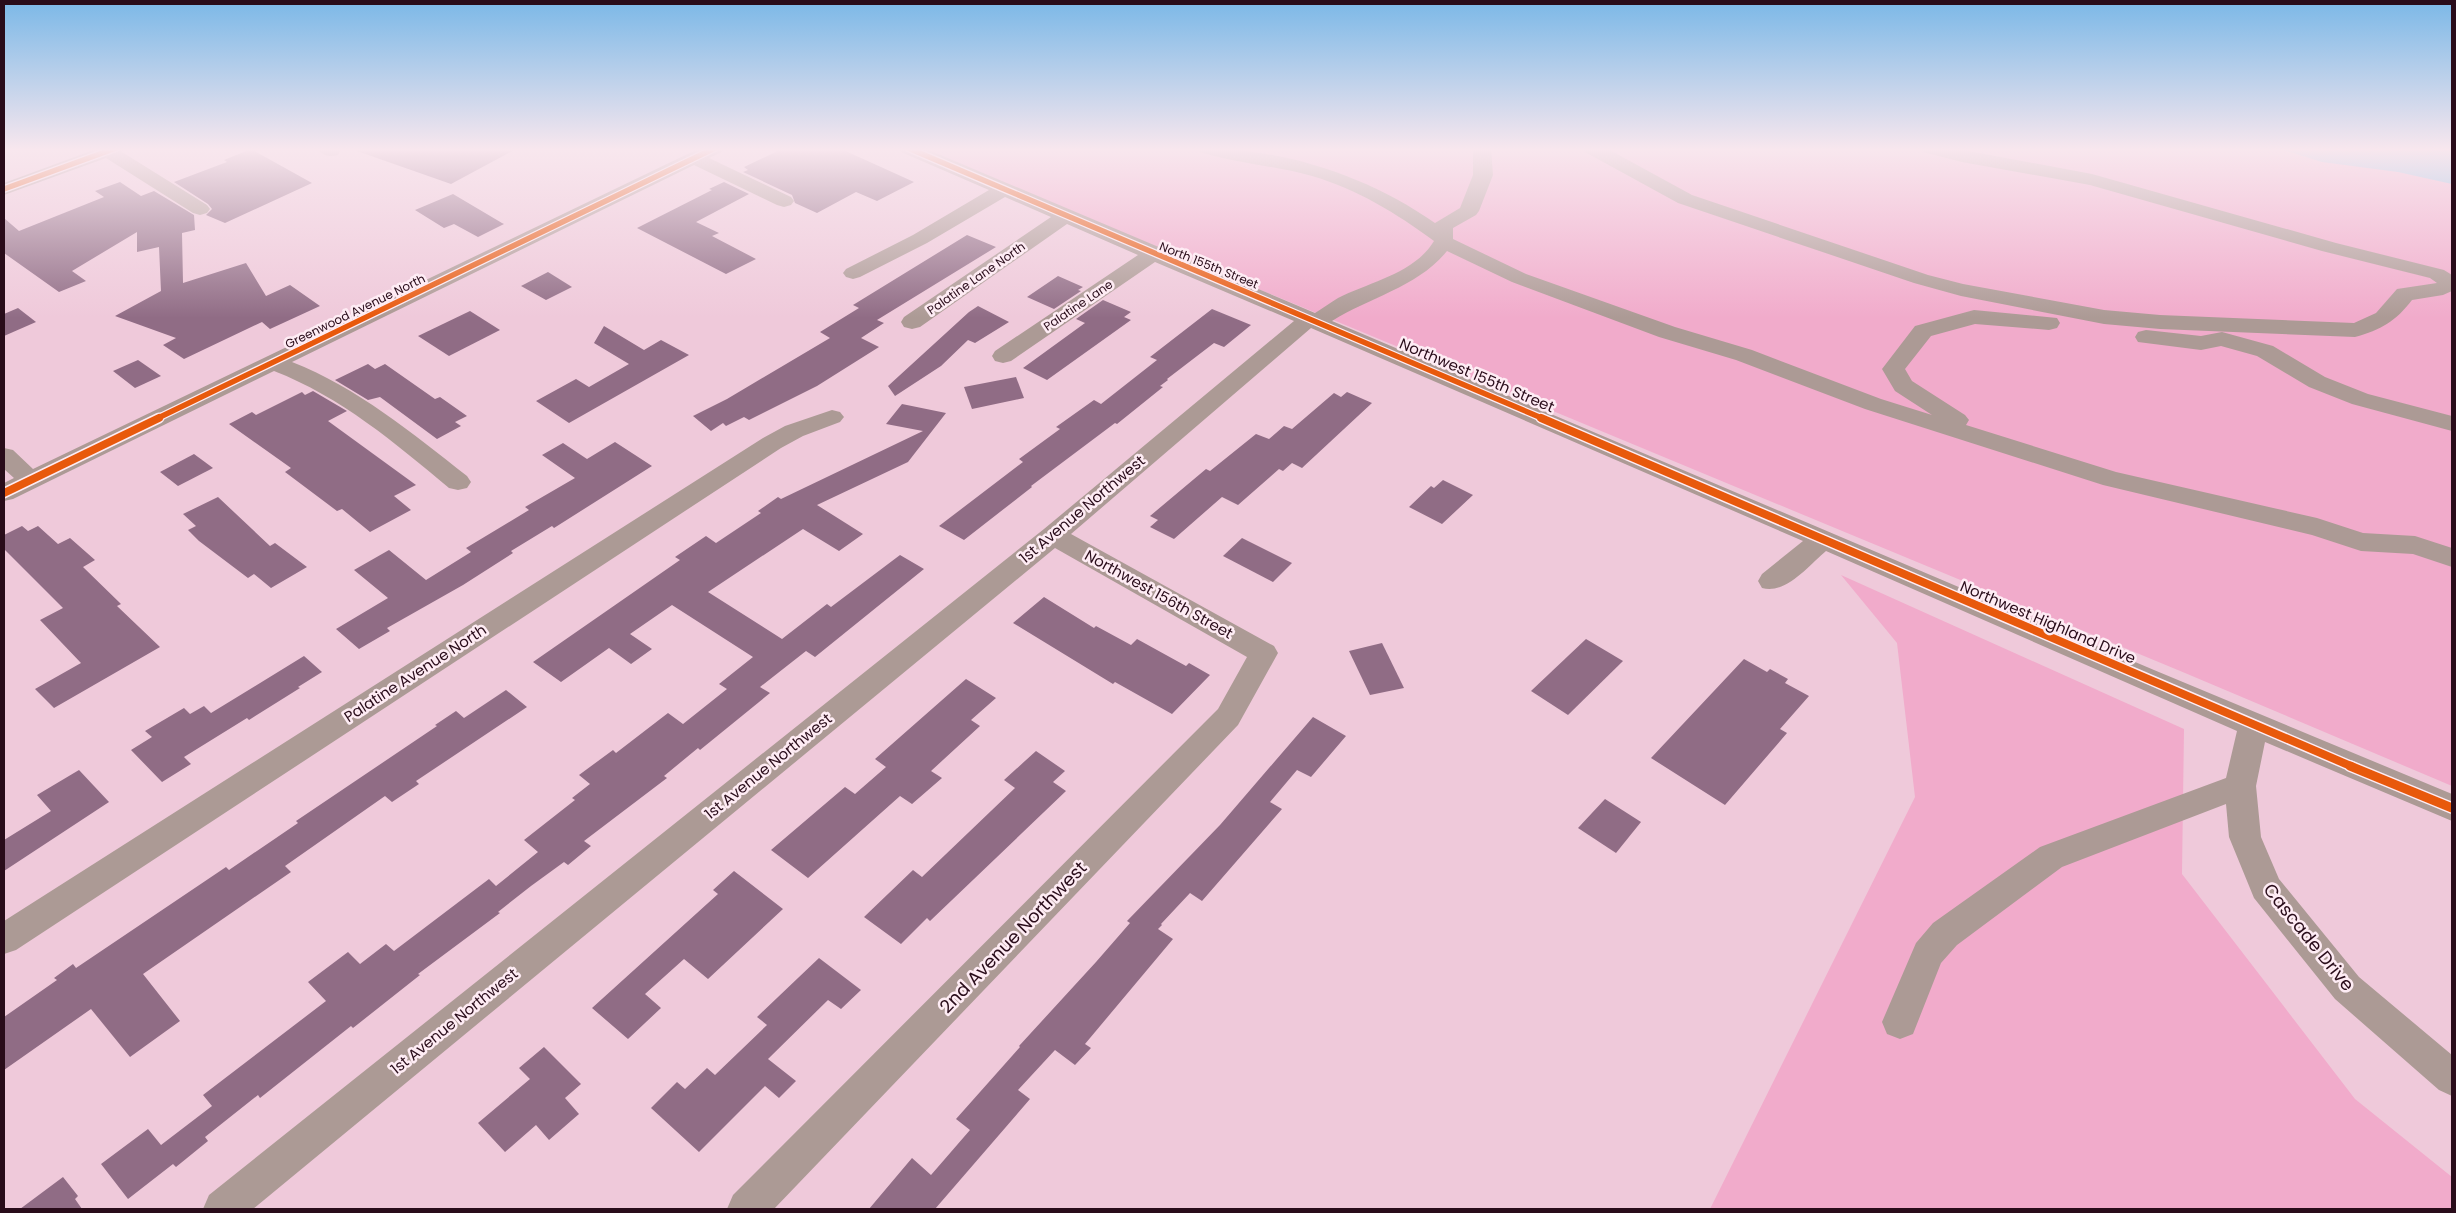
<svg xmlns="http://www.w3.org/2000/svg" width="2456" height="1213" viewBox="0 0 2456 1213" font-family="Poppins,sans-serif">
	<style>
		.green { fill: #f1abcb }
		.water { fill: #79bde6 }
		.building { fill: #906c85 }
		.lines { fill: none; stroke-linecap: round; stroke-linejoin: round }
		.minor { fill: #ac9a95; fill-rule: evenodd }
		.cycleway-far2-casing { stroke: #feecf4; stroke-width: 8 }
		.cycleway-far1-casing { stroke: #feecf4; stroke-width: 11 }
		.cycleway-casing { stroke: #feecf4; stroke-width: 12 }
		.cycleway-far2 { stroke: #e8590c; stroke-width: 5.5 }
		.cycleway-far1 { stroke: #e8590c; stroke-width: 8 }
		.cycleway { stroke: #e8590c; stroke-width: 9 }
		.labels { text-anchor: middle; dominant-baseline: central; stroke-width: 5; stroke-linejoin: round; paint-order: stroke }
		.far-street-label { font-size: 12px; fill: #290c1a; stroke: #feecf4 }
		.street-label { font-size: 15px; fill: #290c1a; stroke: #feecf4 }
		.near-street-label { font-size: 18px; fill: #290c1a; stroke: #feecf4 }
	</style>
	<rect width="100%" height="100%" fill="#efc9da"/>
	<g class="green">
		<polygon points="918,148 2452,148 2452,786 2185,673"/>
		<polygon points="1841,575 2184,729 2182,874 2355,1099 2452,1177 2452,1209 1710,1209 1915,797 1897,643"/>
	</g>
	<polygon class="water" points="2277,148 2452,148 2452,184 2398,172 2322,162"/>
	<g class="building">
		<polygon points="357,148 518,148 451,184 357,151"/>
		<polygon points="784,148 839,148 914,182 877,201 856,192 817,213 795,203 792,195 743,172 748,170 744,167"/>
		<polygon points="251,149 312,183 225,223 206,215 212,209 208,204 174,182 227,162 224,160"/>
		<polygon points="120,182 141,196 154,191 194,215 195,230 182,233 183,283 246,263 266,296 290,285 320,306 270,329 262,322 184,359 163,345 176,338 115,316 161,291 159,247 137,252 137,232 72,271 86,281 59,292 4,253 4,218 19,231 104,197 95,191"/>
		<polygon points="724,182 749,194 696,222 719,233 712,236 756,259 726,274 637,228 712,190 709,189"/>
		<polygon points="453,194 502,223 504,224 478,237 454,224 444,228 415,210"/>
		<polygon points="967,235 996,247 877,320 884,323 861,338 879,347 817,386 749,420 744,417 726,426 723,423 711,431 693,416 727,399 830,338 820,332 859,308 853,305"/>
		<polygon points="548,272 572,287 546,300 521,286"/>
		<polygon points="1058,276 1083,287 1078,290 1081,291 1054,309 1027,297"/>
		<polygon points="1103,300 1131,312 1124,317 1131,320 1047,380 1023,368 1085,323 1076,319"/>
		<polygon points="978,306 1009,322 975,343 968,340 941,366 895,396 888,386 969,312"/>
		<polygon points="18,308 36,322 4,336 4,314"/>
		<polygon points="1212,309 1251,325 1224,347 1214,343 1167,379 1168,380 1160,386 1163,387 1117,424 1115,423 1031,486 1032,487 964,540 939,526 1023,462 1019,459 1060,429 1056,427 1094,400 1101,404 1157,360 1150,357"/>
		<polygon points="470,311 500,330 449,356 418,336"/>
		<polygon points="604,326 644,350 661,340 689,355 569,423 536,401 576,379 589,387 629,364 594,343"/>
		<polygon points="138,360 161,376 135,388 113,371"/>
		<polygon points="368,364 375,369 385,364 435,399 440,397 467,416 455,422 461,426 437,439 380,397 368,400 335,380"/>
		<polygon points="1016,377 1024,398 972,409 964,387"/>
		<polygon points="313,391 347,411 328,421 416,485 394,496 411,510 370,532 342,509 337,511 285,472 291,468 229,424 252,412 256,415 302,392 305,395"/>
		<polygon points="1347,392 1372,403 1302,468 1292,463 1283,471 1279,469 1238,505 1222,497 1174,539 1150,527 1158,520 1150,516 1206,469 1210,471 1256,434 1269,439 1284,426 1292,429 1334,393 1341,397"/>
		<polygon points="902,404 946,413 908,462 817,505 863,534 839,551 803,529 708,592 782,639 827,604 831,607 900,555 924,569 815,657 806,651 760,687 770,693 700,750 698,748 664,776 667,778 584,841 591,846 568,865 564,862 531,886 498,912 500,913 418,974 420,975 353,1028 351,1026 260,1098 258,1095 205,1137 208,1141 176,1167 173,1164 128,1199 101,1164 148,1129 161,1145 212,1106 203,1095 326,1001 308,982 348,952 360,964 386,944 394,951 489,879 496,886 538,852 524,840 575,800 572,798 590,784 579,775 613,750 616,753 668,713 683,724 727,689 719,684 753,657 672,605 630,634 652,649 631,664 609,648 561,682 533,662 680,560 675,557 706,536 716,543 761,513 758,511 778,497 781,499 923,431 886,424"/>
		<polygon points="615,442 652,466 554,528 552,526 511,551 513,553 463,585 387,628 390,631 359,649 336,629 388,598 354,570 389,550 426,580 471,552 466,548 529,510 525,507 575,478 542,455 563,443 587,459"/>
		<polygon points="194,454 213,468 178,486 160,472"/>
		<polygon points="1443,480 1473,495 1442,524 1409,507 1431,486 1434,488"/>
		<polygon points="218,497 270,546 275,543 307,567 271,588 254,574 248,578 199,541 188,530 196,526 183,514"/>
		<polygon points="22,526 28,531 38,526 58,544 70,538 95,560 83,567 121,604 117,606 160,647 54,708 35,689 81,663 40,620 63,608 4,549 4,535"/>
		<polygon points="1242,538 1292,563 1273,582 1223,556"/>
		<polygon points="1044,597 1094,628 1096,626 1131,645 1137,639 1186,666 1189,663 1210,675 1172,714 1115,682 1113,684 1013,623"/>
		<polygon points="1586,639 1623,661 1568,715 1531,691"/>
		<polygon points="1382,643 1404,688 1370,695 1349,651"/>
		<polygon points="304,656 322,672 298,687 300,688 249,720 247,718 184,757 191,764 162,782 131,750 152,737 145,731 184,708 190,714 204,706 211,713"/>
		<polygon points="1744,659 1767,672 1770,669 1788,679 1785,683 1809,696 1780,729 1787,733 1725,805 1651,758"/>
		<polygon points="966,679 996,698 971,720 980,726 931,771 942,778 912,804 900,796 808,878 771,850 845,787 855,794 886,767 875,759"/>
		<polygon points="506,690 527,707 416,781 419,784 392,802 385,796 285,866 291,872 143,974 180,1021 130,1057 91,1009 4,1070 4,1017 57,980 54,978 73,964 76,968 226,867 229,870 298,823 296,821 437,726 435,725 456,711 464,718"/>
		<polygon points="1313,717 1346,736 1311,777 1297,770 1270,802 1282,809 1202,901 1190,893 1161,924 1162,925 1158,929 1173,939 1085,1044 1091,1048 1075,1065 1055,1050 1018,1090 1030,1099 935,1209 869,1209 912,1158 931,1175 970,1130 956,1119 1020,1047 1019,1046 1096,962 1130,923 1127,921 1220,825"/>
		<polygon points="1036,751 1065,771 1053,782 1066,791 930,921 927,918 901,944 864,917 913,870 922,877 1015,788 1004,780"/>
		<polygon points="79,770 109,802 4,871 4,840 51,811 37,795"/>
		<polygon points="1605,799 1641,822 1616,853 1578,828"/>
		<polygon points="734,871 783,909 708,979 684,959 645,994 661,1008 628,1039 592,1008 718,894 713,890"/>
		<polygon points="819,958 861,990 841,1009 828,1000 768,1059 796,1081 779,1098 765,1086 699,1152 651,1108 677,1082 685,1089 707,1068 715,1075 767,1025 757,1017"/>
		<polygon points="544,1047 581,1084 565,1098 579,1114 549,1140 536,1125 505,1152 478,1123 530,1079 519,1068"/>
		<polygon points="63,1177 78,1196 75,1199 82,1209 20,1209"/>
	</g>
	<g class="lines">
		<g class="minor">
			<polygon points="99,148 125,148 122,152 207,205 210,209 207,213 200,215 193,213 106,158 4,195 4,183"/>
			<path d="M317,148H338L340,151L338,155C329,157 322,156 317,148Z"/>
			<path d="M700,148H724L722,152L709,158L791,197L794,201L791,205L784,207L777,205L694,165L292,362C358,388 412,433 467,476L471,482L467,488L458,490L449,488C395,443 341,397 274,371L13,499L4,501V483L14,478L4,469V448L13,450L33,469Z"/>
			<path d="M899,148H924L1315,313C1323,308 1330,303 1338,298C1370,282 1415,273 1434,241C1396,213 1357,189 1312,176C1280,167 1246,164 1214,156L1200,152L1198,148C1282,148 1366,175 1435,223L1460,208L1473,175V148H1491L1493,175L1479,211L1476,215L1453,228V239L1526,274L1675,327L1752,350L1881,399L1932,415L1895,391L1882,369L1915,326L1974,310L2057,318L2060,323L2057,328L2049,330L1975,324L1931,336L1905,369L1912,381L1965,415L1969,420L1966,425L2116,472L2317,518L2363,533L2415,536L2452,548V567L2413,554L2361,551L2312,535L2103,485L1865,409L1736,360L1659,337L1512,282L1447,251C1418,287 1370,297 1332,321L2154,670L2452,794V821L2265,742L2256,786L2261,837L2279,879L2359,977L2452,1055V1096L2439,1090L2335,999L2254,898L2229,837L2226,804L2062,867L1957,945L1941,963L1913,1034L1900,1039L1887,1034L1882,1022L1916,943L1933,923L2040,847L2226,778L2237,731L1826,551C1809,565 1786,595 1762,588L1758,581L1762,574L1803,541L1311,328L1071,534L1274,646L1278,653L1238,725L774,1209H727L733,1195L1218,709L1247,657L1055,548L253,1209H203L209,1195L1044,529L1294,321L1155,262L1011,361L1003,363L995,361L992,356L995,351L1138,255L1067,224L920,327L912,329L904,327L901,322L904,317L1051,217L1005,197L927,243L860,277L853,279L846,277L843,273L846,269L913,235L989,190L901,152Z"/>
			<path d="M1583,148H1606L1692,195L1928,275L1963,284L2104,310L2160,315L2354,323L2376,313L2397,289L2437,283L2430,278L2322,251L2090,185L1962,162L1923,152L1921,148H1952L2092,174L2336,243L2444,270L2452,275V291L2443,295L2412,300C2396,321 2381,330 2355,337L2160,329L2104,324L1961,296L1914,283L1678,203L1585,152Z"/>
			<polygon points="2146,330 2201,336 2222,332 2273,346 2325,377 2368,394 2452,416 2452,431 2352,404 2309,387 2257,356 2221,346 2201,350 2138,342 2135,337 2138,332"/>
			<polygon points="832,410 840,412 844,417 840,422 803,436 781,448 16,950 4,954 4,921 763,438 785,426"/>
		</g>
		<g class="cycleway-far2-casing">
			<g id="cycleway-far2">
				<polyline points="908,148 1544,419"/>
				<polyline points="4,189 116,148"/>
				<polyline points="156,419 715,148"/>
			</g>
		</g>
		<g class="cycleway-far1-casing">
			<g id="cycleway-far1">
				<polyline points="1541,418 2353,767"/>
				<polyline points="4,493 159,418"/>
			</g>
		</g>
		<g class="cycleway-casing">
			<polyline id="cycleway" points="2350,766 2452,808"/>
		</g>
		<use href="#cycleway-far2" class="cycleway-far2"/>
		<use href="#cycleway-far1" class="cycleway-far1"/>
		<use href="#cycleway" class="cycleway"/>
	</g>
	<linearGradient id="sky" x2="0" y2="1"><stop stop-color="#7bb8e7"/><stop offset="0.47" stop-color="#f8e7ee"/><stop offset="1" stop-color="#f8e7ee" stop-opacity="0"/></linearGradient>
	<rect width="2456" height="318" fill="url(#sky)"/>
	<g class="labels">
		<g class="far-street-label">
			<text transform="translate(1209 265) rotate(22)">North 155th Street</text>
			<text transform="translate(976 278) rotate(-35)">Palatine Lane North</text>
			<text transform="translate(1078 305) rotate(-34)">Palatine Lane</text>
			<text transform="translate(355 311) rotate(-26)">Greenwood Avenue North</text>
		</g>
		<g class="street-label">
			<text transform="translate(1477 375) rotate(23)">Northwest 155th Street</text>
			<text transform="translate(1082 509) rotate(-40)">1st Avenue Northwest</text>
			<text transform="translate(1159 594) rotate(29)">Northwest 156th Street</text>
			<text transform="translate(2048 622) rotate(23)">Northwest Highland Drive</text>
			<text transform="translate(415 673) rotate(-33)">Palatine Avenue North</text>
			<text transform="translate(768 766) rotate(-39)">1st Avenue Northwest</text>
			<text transform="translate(454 1021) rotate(-39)">1st Avenue Northwest</text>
		</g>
		<g class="near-street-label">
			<text transform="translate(1013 937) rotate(-46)">2nd Avenue Northwest</text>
			<text transform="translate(2309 937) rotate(51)">Cascade Drive</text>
		</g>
	</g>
	<rect width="2456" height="1213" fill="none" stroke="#290c1a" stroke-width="10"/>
</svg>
